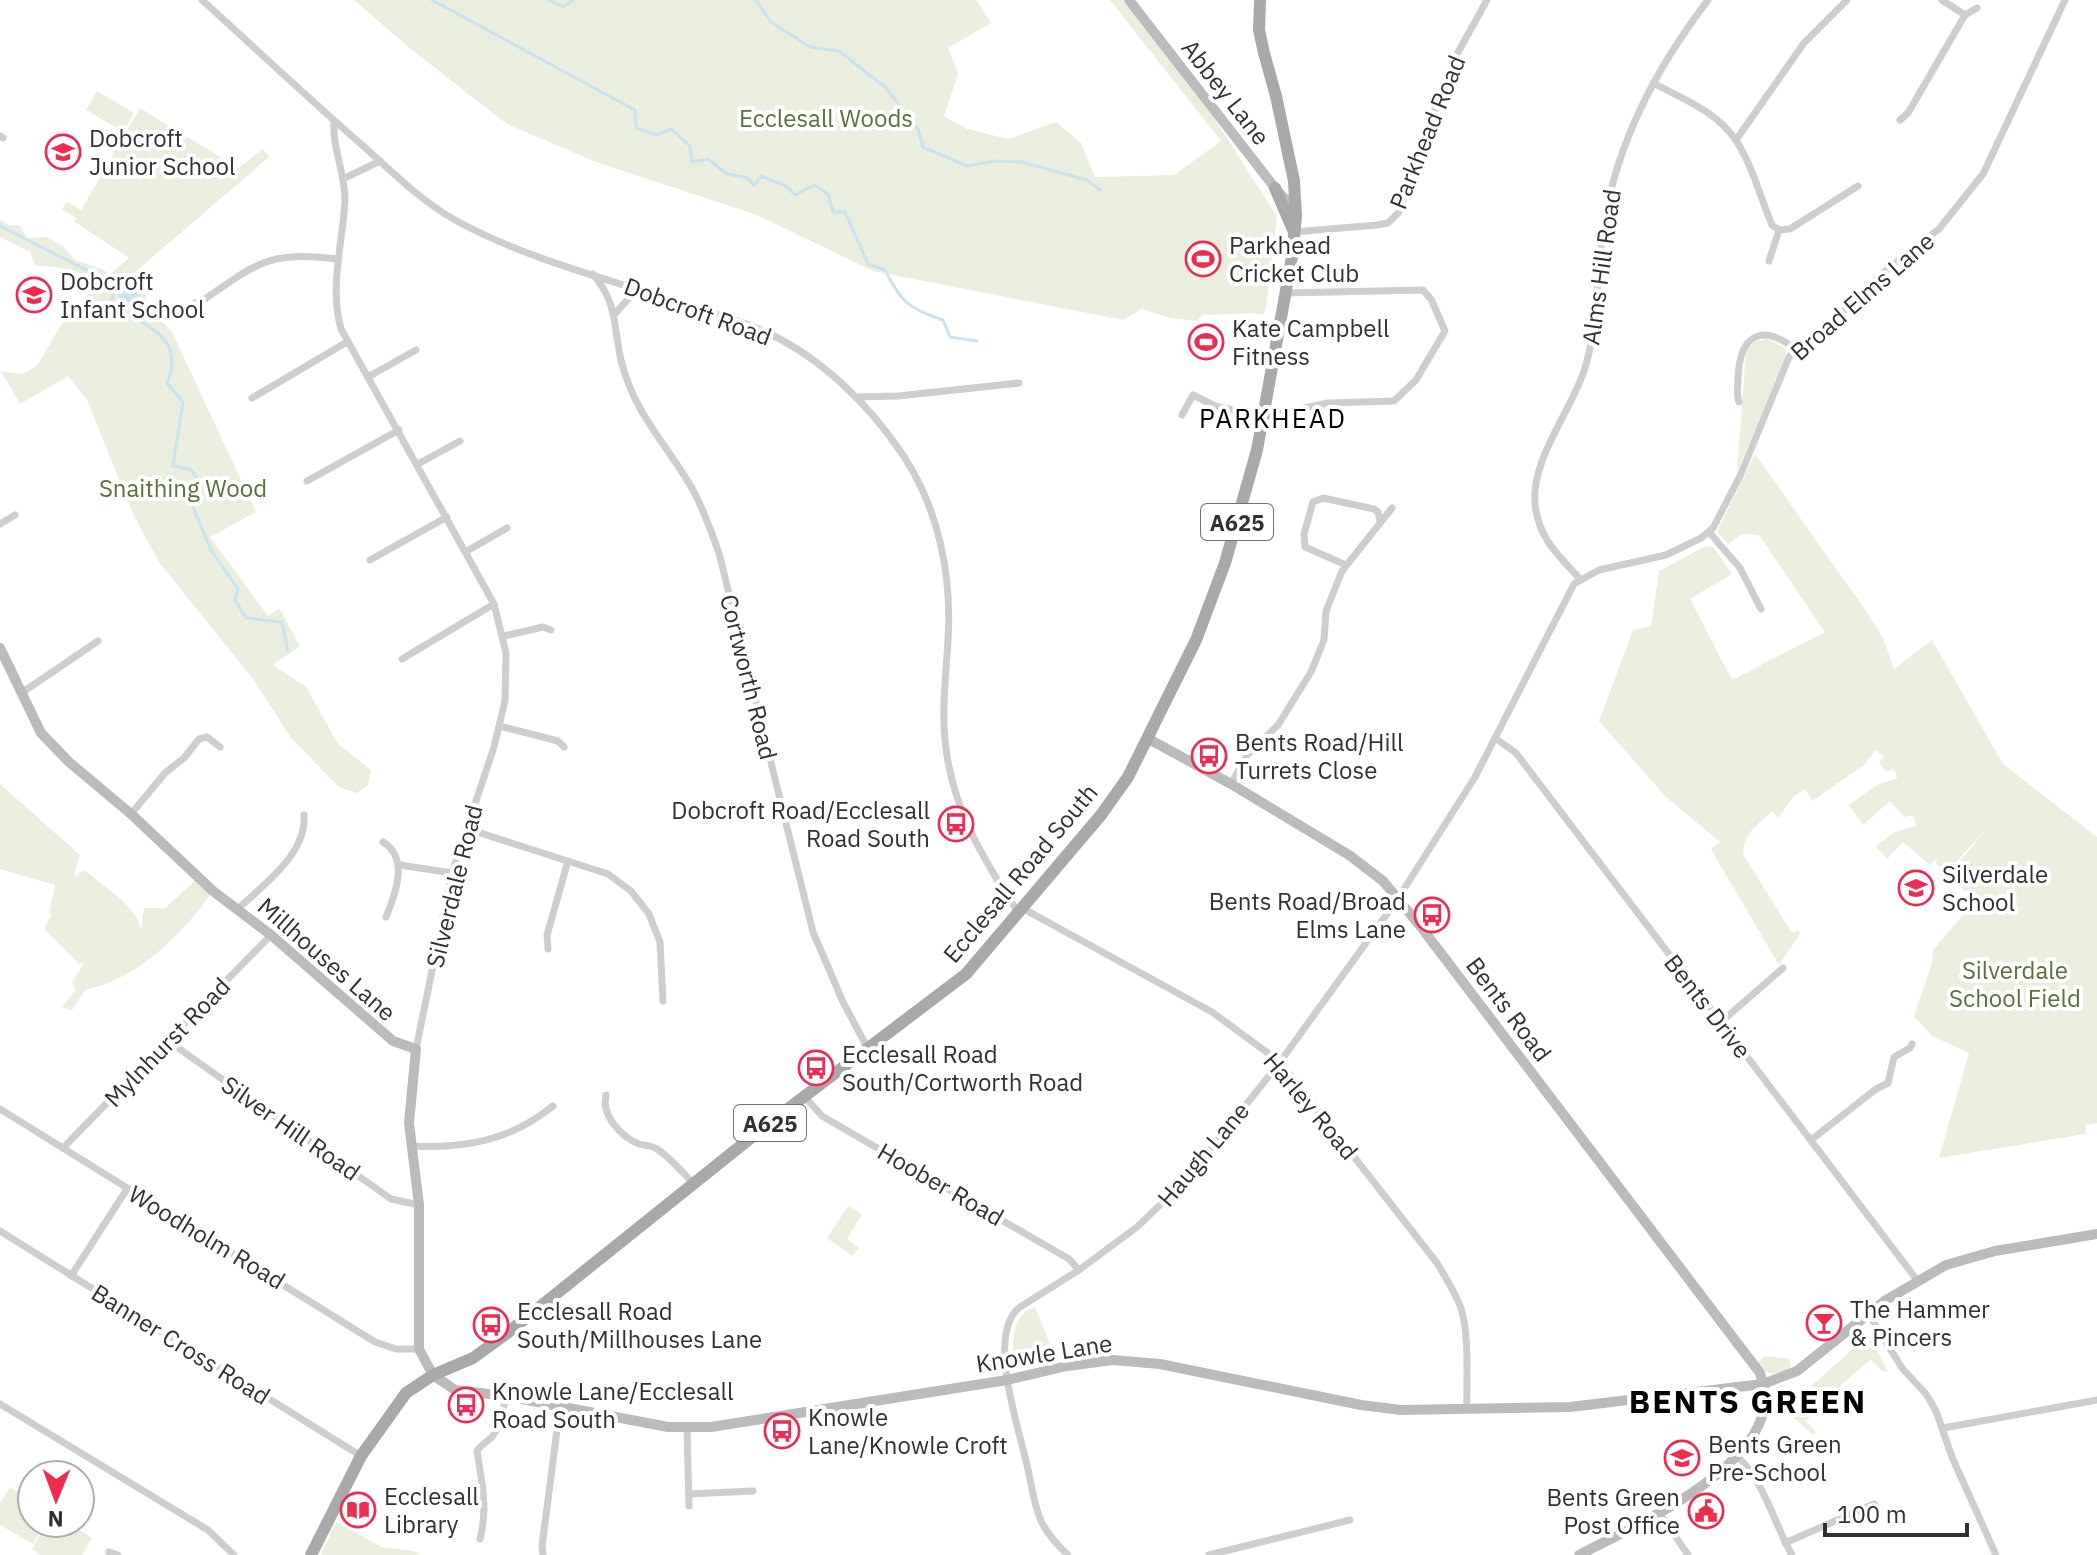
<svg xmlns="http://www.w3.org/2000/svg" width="2097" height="1555" viewBox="0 0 2097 1555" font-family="'IBM Plex Sans',sans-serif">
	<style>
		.green { fill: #e9eede }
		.water { fill: #cae4ef }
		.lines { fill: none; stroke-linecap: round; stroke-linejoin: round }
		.stream { stroke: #cae4ef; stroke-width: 3 }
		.street { stroke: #cecece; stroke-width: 7 }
		.secondary { stroke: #bbb; stroke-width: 10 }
		.primary { stroke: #a9a9a9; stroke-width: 12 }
		.labels { text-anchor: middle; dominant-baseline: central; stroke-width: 8; stroke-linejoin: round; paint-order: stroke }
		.shield { fill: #fff; stroke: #6f6f6f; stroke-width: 2 }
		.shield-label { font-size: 22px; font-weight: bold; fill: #313131 }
		.street-label { font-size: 24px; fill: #313131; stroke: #fff }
		.park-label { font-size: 24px; fill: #59703b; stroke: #fff }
		.poi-label { font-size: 24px; fill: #313131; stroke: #fff; text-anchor: start }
		.neighbourhood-label { font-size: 26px; letter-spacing: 2px; fill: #000; stroke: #fff }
		.district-label { font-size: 32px; font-weight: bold; letter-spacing: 2px; fill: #000; stroke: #fff }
	</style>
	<rect width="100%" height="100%" fill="#fff"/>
	<g class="green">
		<polygon points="354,0 976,0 991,23 948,48 958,74 944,116 967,129 1008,139 1056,122 1081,143 1095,177 1174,175 1221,141 1110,0 1122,0 1199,94 1277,217 1266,308 1263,315 1254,313 1203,315 1197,321 1170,318 1142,309 1123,320 873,271 757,215 596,162 507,124 407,46"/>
		<polygon points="97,91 134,113 123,132 86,110"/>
		<path d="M140,108L238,168L263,149L269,157L135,272L151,309L172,332L256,512L210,537L268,616L279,608L300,646L273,665L306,687L338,744L371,770L368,785L357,793L339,787L291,738L253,679L159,562L134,516L87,400L68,376L20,404L1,371L22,374L37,366L61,325L77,311L75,310L96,285C82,267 57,268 35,265L30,252L0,237V220L9,225H20L27,238L47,237L64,247L75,260L104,270L109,275L129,258L75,222L76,218L62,209L67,202L81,210Z"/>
		<polygon points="1767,339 1785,348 1786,355 1737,472 1746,352 1754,342"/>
		<path d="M1755,454L1866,611L1883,638L1894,669L1932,640L2003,764L2097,837V1123L2085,1125L2086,1134L1939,1158L1969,1053L1932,1036L1914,1016L1932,963L1933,950L1969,908H1973L1978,902L1948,876L1987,828L1946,873L1936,864L1937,858L1930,865L1903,842L1887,859L1876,846L1895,832L1916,826L1913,815L1904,817L1890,801L1863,825L1849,805L1877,785L1897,778L1894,769L1886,772L1879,762L1884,757L1876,750L1864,765L1812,801L1805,789L1794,796L1778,818L1773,811L1770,813C1757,826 1740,836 1744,856L1792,933L1798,930L1800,934L1779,965L1711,849L1720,842L1665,796L1599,721L1633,630L1651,626L1659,571L1706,546L1713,547L1732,574L1690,599L1732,680L1825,632L1759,535L1742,534L1728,544L1717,532Z"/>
		<path d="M0,784L80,855L74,875L77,877L79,872L85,871C104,887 135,904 141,929L144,908H165L198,878L213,891C183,934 138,979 85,990L72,1010L62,1007L76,990L72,983L84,963L79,964L44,929L52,914L49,913L55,885L0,869Z"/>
		<polygon points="848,1206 862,1214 847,1239 859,1248 852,1256 827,1238"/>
		<path d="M1035,1307L1057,1361L1016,1368C1010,1355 1012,1325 1023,1314C1026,1310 1031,1309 1035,1307Z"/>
		<polygon points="1869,1334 1888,1372 1882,1371 1871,1359 1825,1399 1827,1402 1806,1421 1816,1432 1813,1435 1785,1410"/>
		<path d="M1765,1356L1790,1359L1791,1369C1776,1375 1768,1377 1757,1363Z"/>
		<polygon points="10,1487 32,1500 32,1523 46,1523 33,1544 0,1525 0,1504"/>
		<polygon points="336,1522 382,1547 414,1551 419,1555 321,1555"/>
		<polygon points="47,1523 68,1523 92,1538 82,1555 41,1555 32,1549"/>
	</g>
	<polygon class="water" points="124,280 131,280 138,286 140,293 137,310 127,308 119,301 119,287"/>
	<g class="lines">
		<g class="stream">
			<path d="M432,0L635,110L636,128L657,135L671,129L690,146L692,162L708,159L727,174L748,178L754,186L761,176L786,186L795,195L814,185L828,194L833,212H845L868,264L885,270C901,302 909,309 943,320L950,337L977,341"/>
			<polyline points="549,0 563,7 573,0"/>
			<polyline points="756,0 771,22 810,47 839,51 885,87 918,129 923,147 967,166 995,161 1021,162 1087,180 1100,190"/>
			<path d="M0,226L116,285L110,305C143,324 187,336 167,383L183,402L173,466L190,469L202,485L193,507L211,550L238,589L235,600L246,618L282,622L288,651"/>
		</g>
		<g class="street">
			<path d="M202,0C255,48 307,97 361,144C390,170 421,201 455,220C525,259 618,282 694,307C720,315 746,322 770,334C824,360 870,406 903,455C939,510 952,575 948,640C946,676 941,712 946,748C953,809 984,861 1018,912"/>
			<polyline points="1942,0 1965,15 1977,8"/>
			<path d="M1653,83C1681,98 1716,111 1735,139C1751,162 1761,199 1772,225L1779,230L1790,229L1858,186"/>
			<polyline points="1900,120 1908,113 1965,15"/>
			<path d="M334,121C332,148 345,172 345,200C343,243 329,286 341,329L494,604L506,653L505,701L494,747L452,873L416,1049"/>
			<polyline points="0,136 3,138"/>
			<polyline points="1736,140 1804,43 1847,0"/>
			<polyline points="343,179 380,161"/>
			<polyline points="1294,232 1377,225 1388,223 1399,212 1442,89 1456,56 1487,0"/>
			<polyline points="1769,261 1779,230"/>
			<path d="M593,274C618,304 613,325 621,360C633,412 668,446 693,490C704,510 711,532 719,553L813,932L843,1002L868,1049"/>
			<path d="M195,303L205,299C260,261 270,251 338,259"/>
			<polyline points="615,314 634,292 643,290"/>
			<polyline points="368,377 416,350"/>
			<polyline points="856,397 898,396 1019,383"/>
			<polyline points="252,398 347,342"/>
			<path d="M1739,402C1736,394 1738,385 1738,377C1740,336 1761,322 1795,349"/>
			<polyline points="1182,415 1193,395 1215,406 1262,417 1328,403 1394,401 1416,380 1445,331 1431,299 1423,290 1284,293"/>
			<polyline points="418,464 460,441"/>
			<polyline points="307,481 399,430"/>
			<polyline points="0,524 15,515"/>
			<polyline points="1709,532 1740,568 1761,609"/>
			<polyline points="467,551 507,528"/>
			<polyline points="370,560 447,517"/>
			<polyline points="1346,565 1305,547 1304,534 1313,502 1323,498 1374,509 1378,512 1380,521"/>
			<path d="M1580,579C1558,555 1538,538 1535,503C1531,459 1572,410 1585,368C1600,318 1596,268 1605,218C1619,138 1659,64 1708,0"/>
			<polyline points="504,636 543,627 551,630"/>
			<polyline points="402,659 494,604"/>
			<polyline points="23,692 98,641"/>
			<polyline points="500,726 558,741 564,747"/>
			<polyline points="1495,738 1516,753 1917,1280"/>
			<polyline points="1231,784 1247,755 1278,725 1311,672 1324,640 1326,611 1342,571 1392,508"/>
			<polyline points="131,814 165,773 184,758 199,739 207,737 220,747"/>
			<polyline points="465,828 608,874 631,891 649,914 660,942 663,1001"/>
			<path d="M383,842C409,858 396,893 386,917"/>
			<polyline points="400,865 452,873"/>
			<path d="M1022,908L1212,1012L1280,1062L1437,1263C1446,1278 1455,1292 1461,1308C1470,1339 1466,1378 1467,1410"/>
			<path d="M238,909C263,885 307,854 304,815"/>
			<polyline points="548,949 547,935 568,861"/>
			<polyline points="1721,1022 1783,968"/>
			<polyline points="167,1040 391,1199 419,1205"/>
			<path d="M606,1095C601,1115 621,1137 639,1144C645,1146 652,1145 657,1149C671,1158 683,1173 694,1184"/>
			<polyline points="804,1096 822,1116 1069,1259 1079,1270"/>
			<polyline points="0,1109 375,1342 396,1349 419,1349"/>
			<polyline points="1811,1140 1876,1089 1888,1083 1894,1057 1910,1048 1912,1044"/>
			<path d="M412,1146C465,1149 511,1140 553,1106"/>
			<polyline points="63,1148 271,935"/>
			<polyline points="0,1231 361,1456"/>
			<polyline points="71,1276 127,1189"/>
			<polyline points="1868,1313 1902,1368 1926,1394 1936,1411 1952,1457 1996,1555"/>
			<polyline points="0,1404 208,1530 234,1555"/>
			<polyline points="687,1428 689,1506"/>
			<polyline points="1943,1428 2097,1400"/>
			<path d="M1737,1456C1764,1481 1774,1523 1792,1555"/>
			<polyline points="689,1494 753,1491"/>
			<polyline points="1659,1512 1688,1555"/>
			<path d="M480,1539C488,1508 482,1483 477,1451C481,1444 486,1443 492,1437C501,1426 503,1410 506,1396"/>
			<polyline points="1785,1543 1874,1504"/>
			<polyline points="109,1552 118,1555"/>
			<polyline points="543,1555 542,1546 560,1407"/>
			<path d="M1068,1555C1057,1545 1048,1535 1041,1521C1033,1502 1031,1480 1026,1461C1018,1425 986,1333 1020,1307L1079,1270L1137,1227L1184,1182L1209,1151L1280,1062L1397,900L1475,777L1574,584L1599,570L1666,555L1701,538L1713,528L1740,476L1789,357L1795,349L1806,345L1821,333L1884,272L1939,229L1983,174L2065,0"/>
			<polyline points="1209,1555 1350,1520"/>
		</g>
		<g class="secondary">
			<polyline points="1129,0 1275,188 1285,199 1296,204"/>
			<polyline points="0,648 41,733 69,762 131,814 213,891 271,935 393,1041 416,1049 409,1123 419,1205 419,1349 433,1375 455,1390 506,1396 668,1427 711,1427 1007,1380 1067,1366 1113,1360 1160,1364 1361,1405 1401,1410 1570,1407 1763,1384 1797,1371 1886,1300 1946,1265 1995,1251 2097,1234"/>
			<path d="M1147,738L1231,784L1349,855L1383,881L1421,927L1760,1373C1763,1383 1766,1393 1765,1403C1758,1472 1633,1527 1579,1555"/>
		</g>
		<g class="primary">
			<polyline points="1275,188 1294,232"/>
			<polyline points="311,1555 361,1456 406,1393 433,1375 473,1358 506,1334 768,1124 966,974 1101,815 1128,777 1196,640 1225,563 1257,450 1292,257 1296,216 1294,181 1276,96 1264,53 1259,30 1260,0"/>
		</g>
	</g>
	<defs>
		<g id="school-ring" transform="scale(1.8)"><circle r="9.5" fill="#fff" stroke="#ef2b50" stroke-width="1.5"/><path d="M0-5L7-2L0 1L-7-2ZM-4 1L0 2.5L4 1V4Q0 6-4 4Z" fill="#ef2b50"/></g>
		<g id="stadium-ring" transform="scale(1.8)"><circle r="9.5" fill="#fff" stroke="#ef2b50" stroke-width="1.5"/><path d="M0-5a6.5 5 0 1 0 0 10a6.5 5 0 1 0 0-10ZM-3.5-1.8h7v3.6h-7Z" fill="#ef2b50"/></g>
		<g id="bus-ring" transform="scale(1.8)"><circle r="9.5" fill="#fff" stroke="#ef2b50" stroke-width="1.5"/><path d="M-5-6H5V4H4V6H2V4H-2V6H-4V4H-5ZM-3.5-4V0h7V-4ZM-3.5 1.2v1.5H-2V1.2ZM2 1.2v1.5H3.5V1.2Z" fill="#ef2b50"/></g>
		<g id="bar-ring" transform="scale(1.8)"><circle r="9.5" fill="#fff" stroke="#ef2b50" stroke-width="1.5"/><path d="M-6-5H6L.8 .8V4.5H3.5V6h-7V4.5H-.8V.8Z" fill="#ef2b50"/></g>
		<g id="library-ring" transform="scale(1.8)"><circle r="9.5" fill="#fff" stroke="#ef2b50" stroke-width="1.5"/><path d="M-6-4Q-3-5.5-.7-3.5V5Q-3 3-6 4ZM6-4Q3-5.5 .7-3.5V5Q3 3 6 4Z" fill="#ef2b50"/></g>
		<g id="civic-ring" transform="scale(1.8)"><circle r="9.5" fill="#fff" stroke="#ef2b50" stroke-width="1.5"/><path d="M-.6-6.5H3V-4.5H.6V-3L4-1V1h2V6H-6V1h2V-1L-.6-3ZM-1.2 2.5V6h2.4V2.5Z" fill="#ef2b50"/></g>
	</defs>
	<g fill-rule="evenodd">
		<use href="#school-ring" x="63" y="152"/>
		<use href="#stadium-ring" x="1203" y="259"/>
		<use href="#school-ring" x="34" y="295"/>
		<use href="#stadium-ring" x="1206" y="342"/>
		<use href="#bus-ring" x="1209" y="756"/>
		<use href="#bus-ring" x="956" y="824"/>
		<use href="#school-ring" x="1916" y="888"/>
		<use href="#bus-ring" x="1432" y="915"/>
		<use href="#bus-ring" x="816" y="1068"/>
		<use href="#bar-ring" x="1824" y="1323"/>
		<use href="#bus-ring" x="491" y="1325"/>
		<use href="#bus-ring" x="466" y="1405"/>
		<use href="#bus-ring" x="782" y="1431"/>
		<use href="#school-ring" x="1682" y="1458"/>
		<use href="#library-ring" x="358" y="1510"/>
		<use href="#civic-ring" x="1706" y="1511"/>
	</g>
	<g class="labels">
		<g class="shield">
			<rect x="1201" y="504" width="72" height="36" rx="6"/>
			<rect x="734" y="1105" width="72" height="36" rx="6"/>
		</g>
		<g class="shield-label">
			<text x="1237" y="522">A625</text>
			<text x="770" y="1123">A625</text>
		</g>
		<g class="street-label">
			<text transform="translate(1226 92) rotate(52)">Abbey Lane</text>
			<text transform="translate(1427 132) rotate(-68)">Parkhead Road</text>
			<text transform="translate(1601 267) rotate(-82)">Alms Hill Road</text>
			<text transform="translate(1862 296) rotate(-41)">Broad Elms Lane</text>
			<text transform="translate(698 311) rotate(20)">Dobcroft Road</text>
			<text transform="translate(749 677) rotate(76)">Cortworth Road</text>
			<text transform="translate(1020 873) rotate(-50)">Ecclesall Road South</text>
			<text transform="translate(454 886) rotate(-76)">Silverdale Road</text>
			<text transform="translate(327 959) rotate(41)">Millhouses Lane</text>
			<text transform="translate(1708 1006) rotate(52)">Bents Drive</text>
			<text transform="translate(1509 1009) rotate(53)">Bents Road</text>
			<text transform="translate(167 1042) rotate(-46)">Mylnhurst Road</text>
			<text transform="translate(1311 1106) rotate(50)">Harley Road</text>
			<text transform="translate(291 1128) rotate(35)">Silver Hill Road</text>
			<text transform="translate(1203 1154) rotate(-50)">Haugh Lane</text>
			<text transform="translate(941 1184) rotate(30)">Hoober Road</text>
			<text transform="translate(207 1237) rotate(31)">Woodholm Road</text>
			<text transform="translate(181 1344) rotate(32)">Banner Cross Road</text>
			<text transform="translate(1044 1353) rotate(-9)">Knowle Lane</text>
		</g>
		<g class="park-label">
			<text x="826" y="118">Ecclesall Woods</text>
			<text x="183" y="488">Snaithing Wood</text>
			<text x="2015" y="970">Silverdale<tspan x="2015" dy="28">School Field</tspan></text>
		</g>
		<g class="poi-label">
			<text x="89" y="138">Dobcroft<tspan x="89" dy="28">Junior School</tspan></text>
			<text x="1229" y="245">Parkhead<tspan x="1229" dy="28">Cricket Club</tspan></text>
			<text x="60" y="281">Dobcroft<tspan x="60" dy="28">Infant School</tspan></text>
			<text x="1232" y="328">Kate Campbell<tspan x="1232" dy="28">Fitness</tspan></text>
			<text x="1235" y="742">Bents Road/Hill<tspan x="1235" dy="28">Turrets Close</tspan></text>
			<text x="930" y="810" text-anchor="end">Dobcroft Road/Ecclesall<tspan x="930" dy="28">Road South</tspan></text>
			<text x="1942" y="874">Silverdale<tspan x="1942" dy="28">School</tspan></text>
			<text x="1406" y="901" text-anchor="end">Bents Road/Broad<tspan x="1406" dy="28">Elms Lane</tspan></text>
			<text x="842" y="1054">Ecclesall Road<tspan x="842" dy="28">South/Cortworth Road</tspan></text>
			<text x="1850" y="1309">The Hammer<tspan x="1850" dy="28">&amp; Pincers</tspan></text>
			<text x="517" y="1311">Ecclesall Road<tspan x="517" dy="28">South/Millhouses Lane</tspan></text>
			<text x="492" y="1391">Knowle Lane/Ecclesall<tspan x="492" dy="28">Road South</tspan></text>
			<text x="808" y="1417">Knowle<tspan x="808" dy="28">Lane/Knowle Croft</tspan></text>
			<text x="1708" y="1444">Bents Green<tspan x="1708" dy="28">Pre-School</tspan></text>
			<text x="384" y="1496">Ecclesall<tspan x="384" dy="28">Library</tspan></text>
			<text x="1680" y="1497" text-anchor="end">Bents Green<tspan x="1680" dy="28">Post Office</tspan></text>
		</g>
		<g class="neighbourhood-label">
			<text x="1273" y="418">PARKHEAD</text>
		</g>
		<g class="district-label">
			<text x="1748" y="1401">BENTS GREEN</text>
		</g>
	</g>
	<g transform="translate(56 1499) rotate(181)"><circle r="38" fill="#ffffff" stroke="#adadad" stroke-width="2"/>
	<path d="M0-6L14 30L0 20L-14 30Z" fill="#ef2b50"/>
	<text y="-12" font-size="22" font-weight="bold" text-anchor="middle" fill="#313131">N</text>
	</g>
	<path d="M1825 1523v12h142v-12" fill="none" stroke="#313131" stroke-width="4"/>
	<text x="1837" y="1523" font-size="24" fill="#313131" stroke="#ffffff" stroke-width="6" paint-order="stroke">100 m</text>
</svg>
